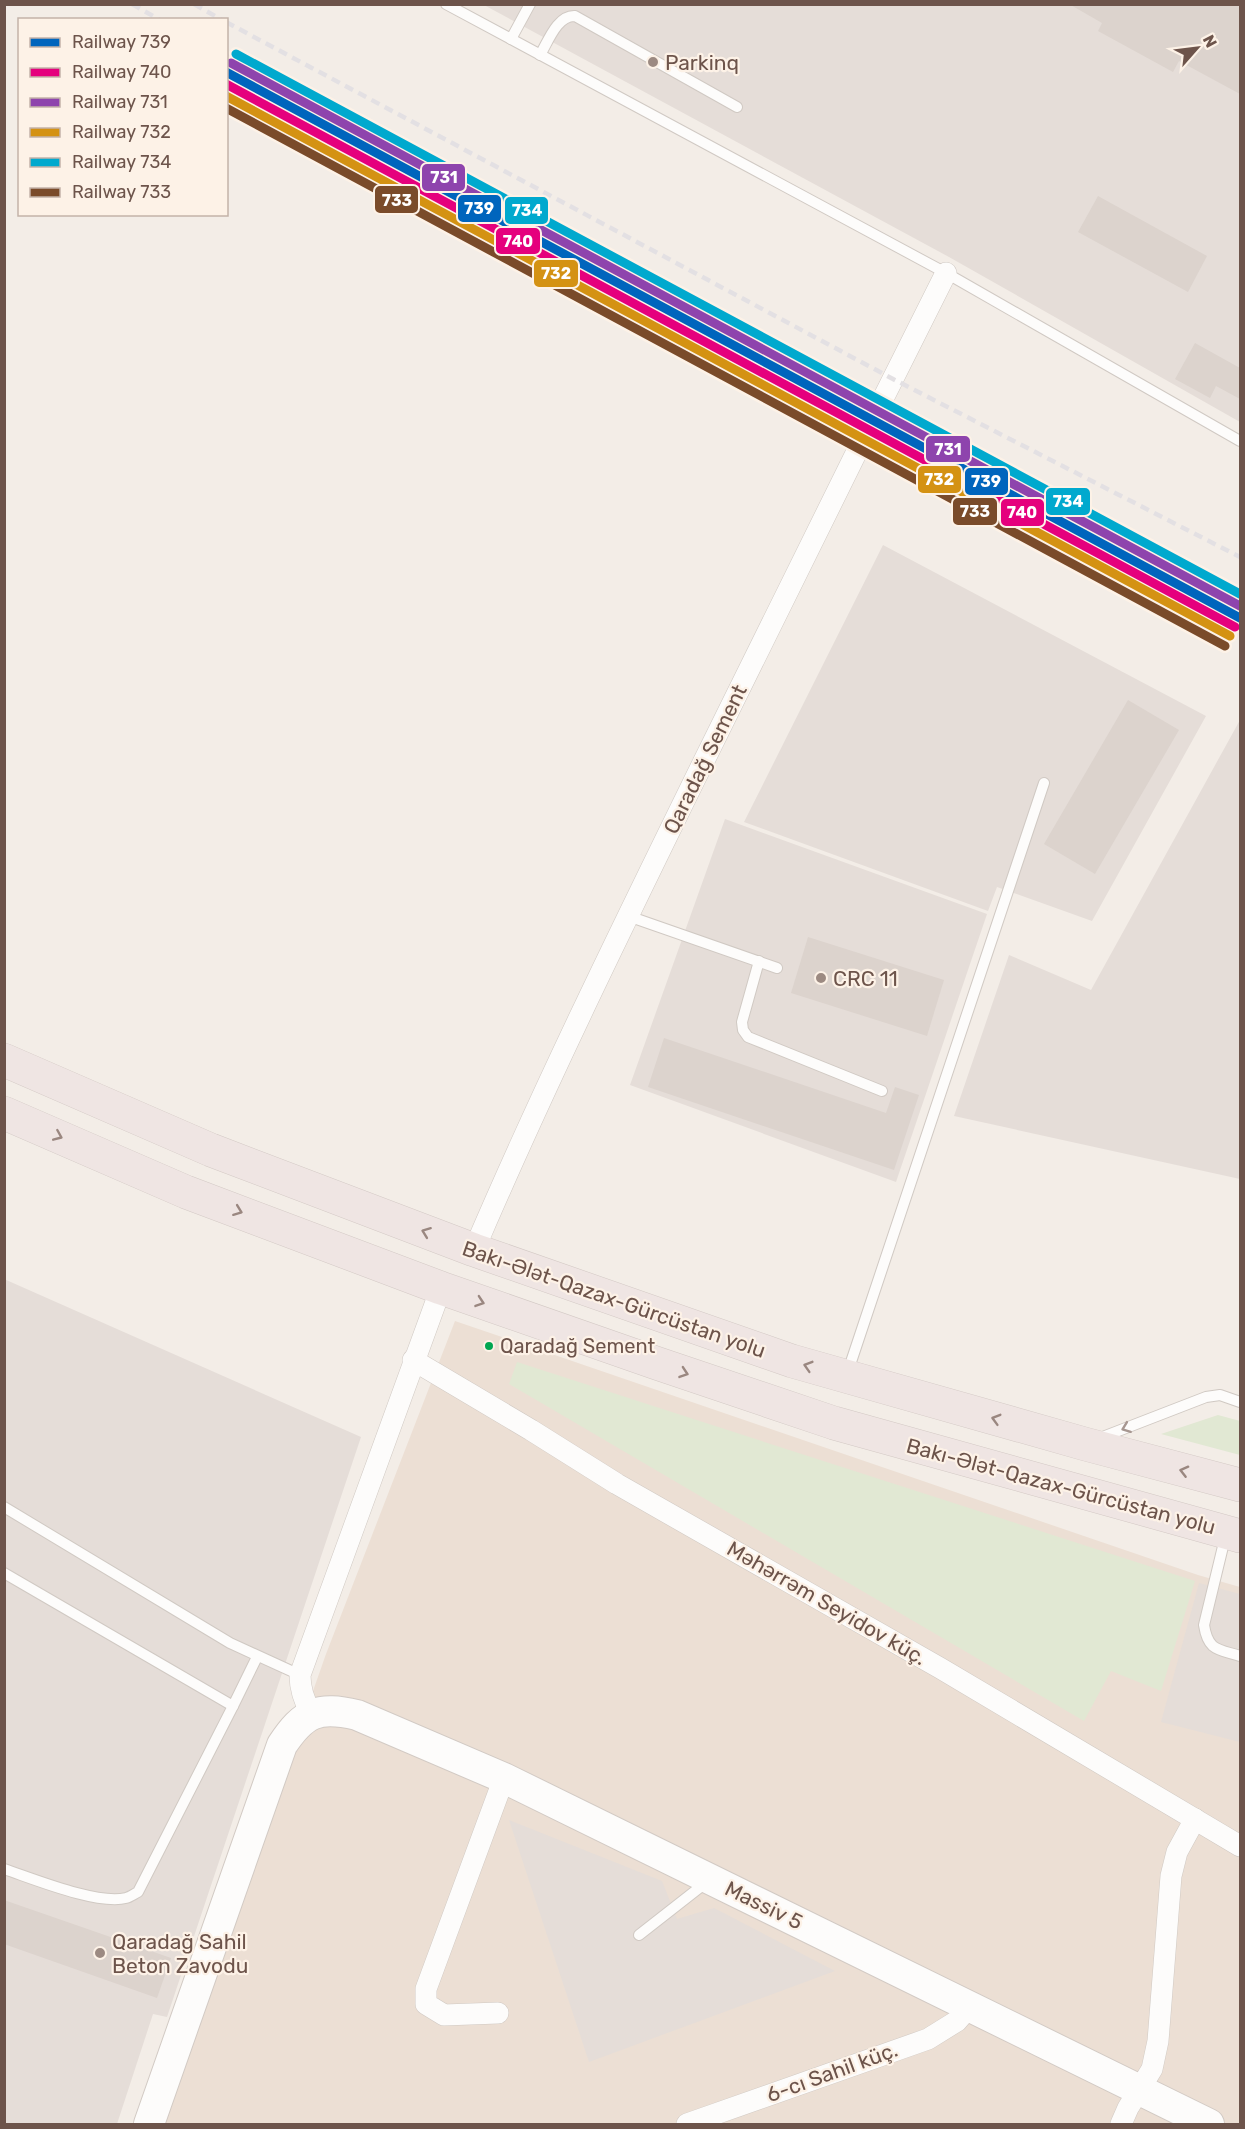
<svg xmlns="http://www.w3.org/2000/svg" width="1245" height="2129" viewBox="0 0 1245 2129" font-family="Rubik,sans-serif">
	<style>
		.residential { fill: #ecdfd4 }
		.industrial { fill: #e5ddd8 }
		.green { fill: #e1e8d3 }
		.building { fill: #dcd3cd }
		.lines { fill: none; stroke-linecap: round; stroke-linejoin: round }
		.lane-casing { stroke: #d0c9c3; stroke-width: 12 }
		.street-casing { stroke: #d0c9c3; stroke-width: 22 }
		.secondary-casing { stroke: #d2cac4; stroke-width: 32 }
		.highway-casing { stroke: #d3c9c5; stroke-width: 34 }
		.lane { stroke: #fdfcfb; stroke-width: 10 }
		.street { stroke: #fdfcfb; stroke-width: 21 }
		.secondary { stroke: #fdfcfb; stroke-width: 30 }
		.highway { stroke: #efe5e3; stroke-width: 33 }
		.rail { stroke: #e3e0e3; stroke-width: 4.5; stroke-dasharray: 9 6; stroke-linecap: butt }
		.rail-1-casing { stroke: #fdf2e7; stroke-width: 14 }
		.rail-2-casing { stroke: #fdf2e7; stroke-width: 14 }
		.rail-3-casing { stroke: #fdf2e7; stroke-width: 14 }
		.rail-4-casing { stroke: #fdf2e7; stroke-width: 14 }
		.rail-5-casing { stroke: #fdf2e7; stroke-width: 14 }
		.rail-6-casing { stroke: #fdf2e7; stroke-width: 14 }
		.rail-1 { stroke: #0065bd; stroke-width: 9 }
		.rail-2 { stroke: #e5007d; stroke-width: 9 }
		.rail-3 { stroke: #8e44ad; stroke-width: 9 }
		.rail-4 { stroke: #d49213; stroke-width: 9 }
		.rail-5 { stroke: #00a9ce; stroke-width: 9 }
		.rail-6 { stroke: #7a4b2a; stroke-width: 9 }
		.oneway { stroke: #9a8780 }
		.oneway2 { stroke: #a79791 }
		.poi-dot { fill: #9c8a82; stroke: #fdf2e7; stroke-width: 2 }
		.bus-dot { fill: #00a651; stroke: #fdf2e7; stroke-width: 2 }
		.labels { text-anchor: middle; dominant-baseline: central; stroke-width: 4.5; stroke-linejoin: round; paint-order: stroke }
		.bus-label { font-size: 20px; fill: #6d544b; stroke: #fdf2e7; text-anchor: start }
		.poi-label { font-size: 21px; fill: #6d544b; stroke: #fdf2e7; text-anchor: start }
		.street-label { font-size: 21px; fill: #6d544b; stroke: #fdf2e7 }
		.line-badge { stroke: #fdf2e7; stroke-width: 2 }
		.badge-label { font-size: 16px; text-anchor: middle; font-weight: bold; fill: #fff }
	</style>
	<rect width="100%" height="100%" fill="#f3ede7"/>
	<polygon class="residential" points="455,1321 1198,1575 1240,1587 1240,2124 161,2124 326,1654"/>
	<g class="industrial">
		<polygon points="484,5 1240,5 1240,422 949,257"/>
		<polygon points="883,545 1206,716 1092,921 997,887 988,911 744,822"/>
		<polygon points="1240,720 1240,1179 954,1116 1009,955 1091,990"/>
		<polygon points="725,819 987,914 896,1182 630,1085"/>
		<polygon points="4,1279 361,1437 167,2017 153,2014 117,2124 5,2124"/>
		<polygon points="1199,1583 1240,1594 1240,1742 1161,1722"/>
		<polygon points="509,1820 662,1881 677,1919 714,1908 835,1971 589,2062"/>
	</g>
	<g class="green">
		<polygon points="517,1362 1195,1581 1161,1691 1111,1671 1084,1721 509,1384"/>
		<polygon points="1218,1415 1240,1421 1240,1455 1161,1434"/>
	</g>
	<g class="building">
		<polygon points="1069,4 1240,4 1240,94 1179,61 1173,72 1098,31 1102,23"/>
		<polygon points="1098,196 1207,256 1188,292 1078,232"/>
		<polygon points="1195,343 1240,368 1240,399 1216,386 1210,398 1175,379"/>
		<polygon points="1128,700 1179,730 1095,874 1044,844"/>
		<polygon points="808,937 944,980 927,1036 791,993"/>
		<polygon points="664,1038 886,1113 895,1087 919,1095 894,1170 648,1087"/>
		<polygon points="4,1900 171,1958 157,1998 4,1944"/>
	</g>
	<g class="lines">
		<g class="lane-casing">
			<g id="lane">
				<polyline points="446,4 946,273 1240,441"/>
				<polyline points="511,39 530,4"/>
				<path d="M540,55C548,42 557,15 575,16L737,107"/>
				<polyline points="628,916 777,968"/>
				<polyline points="759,961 742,1022 743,1030 748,1037 882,1091"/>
				<polyline points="847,1374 1044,783"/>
				<polyline points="1100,1438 1206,1397 1220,1395 1240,1402"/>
				<polyline points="4,1507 230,1643 300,1675"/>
				<path d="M1226,1534L1204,1625C1208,1651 1218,1649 1240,1656"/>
				<polyline points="4,1573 233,1706 257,1657"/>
				<path d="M4,1869C34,1879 97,1905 126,1898C130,1897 134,1894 138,1892L233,1706"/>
				<polyline points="639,1935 708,1881"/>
			</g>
		</g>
		<g class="street-casing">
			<g id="street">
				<path d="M474,1250C542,1091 618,936 694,781C777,612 861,442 946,273"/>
				<polyline points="413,1360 531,1430 617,1484 940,1668 1240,1846"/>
				<path d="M311,1713C304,1701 300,1690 300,1675L441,1288"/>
				<polyline points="498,2013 444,2015 426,2004 426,1989 504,1778"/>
				<polyline points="687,2124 928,2039 957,2021 969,2007"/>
				<polyline points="1121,2124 1128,2108 1152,2069 1158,2041 1171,1876 1177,1852 1195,1819"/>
			</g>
		</g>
		<g class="secondary-casing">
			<path id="secondary" d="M149,2124L282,1745C304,1712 318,1706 357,1715L504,1778L1209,2124"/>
		</g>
		<g class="highway-casing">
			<g id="highway">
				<polyline points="4,1060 211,1150 474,1250 792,1361 1085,1444 1240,1485"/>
				<polyline points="4,1113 186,1192 441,1288 659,1364 834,1423 1240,1536"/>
			</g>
		</g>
		<use href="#lane" class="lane"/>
		<use href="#street" class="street"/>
		<use href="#secondary" class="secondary"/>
		<use href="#highway" class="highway"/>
		<g class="rail">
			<polyline points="132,4 160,20"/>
			<polyline points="194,4 222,20"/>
			<polyline points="226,22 893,379 1240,557"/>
			<polyline points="226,55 1240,602"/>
		</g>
		<g class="rail-1-casing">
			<polyline id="rail-1" points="226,72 1240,618"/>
		</g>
		<g class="rail-2-casing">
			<polyline id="rail-2" points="226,84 1235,627"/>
		</g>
		<g class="rail-3-casing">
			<polyline id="rail-3" points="231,63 1240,606"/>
		</g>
		<g class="rail-4-casing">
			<polyline id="rail-4" points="226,96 1230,636"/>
		</g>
		<g class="rail-5-casing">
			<polyline id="rail-5" points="236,54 1240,594"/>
		</g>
		<g class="rail-6-casing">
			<polyline id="rail-6" points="226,108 1225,646"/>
		</g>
		<use href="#rail-1" class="rail-1"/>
		<use href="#rail-2" class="rail-2"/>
		<use href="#rail-3" class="rail-3"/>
		<use href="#rail-4" class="rail-4"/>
		<use href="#rail-5" class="rail-5"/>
		<use href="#rail-6" class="rail-6"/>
	</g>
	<defs><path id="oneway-chevron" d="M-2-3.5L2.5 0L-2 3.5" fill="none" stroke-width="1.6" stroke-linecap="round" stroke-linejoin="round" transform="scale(1.5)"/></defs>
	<g class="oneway">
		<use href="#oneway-chevron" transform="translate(58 1136) rotate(23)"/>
		<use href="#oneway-chevron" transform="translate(238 1211) rotate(21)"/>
		<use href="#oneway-chevron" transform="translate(426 1232) rotate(-159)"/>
		<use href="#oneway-chevron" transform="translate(480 1302) rotate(19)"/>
		<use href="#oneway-chevron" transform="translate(808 1366) rotate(-163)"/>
		<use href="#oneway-chevron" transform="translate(684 1373) rotate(19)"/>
		<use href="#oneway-chevron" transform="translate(996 1419) rotate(-164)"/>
		<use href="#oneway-chevron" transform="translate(1184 1471) rotate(-166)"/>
	</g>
	<use class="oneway2" href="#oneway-chevron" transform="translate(1126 1428) rotate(159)"/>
	<g class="poi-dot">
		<circle cx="653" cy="62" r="6"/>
		<circle cx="821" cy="978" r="6"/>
		<circle cx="100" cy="1953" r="6"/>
	</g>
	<circle class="bus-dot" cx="489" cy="1346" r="5"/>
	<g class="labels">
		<g class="bus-label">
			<text x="500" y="1346">Qaradağ Sement</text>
		</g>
		<g class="poi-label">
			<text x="665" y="62">Parkinq</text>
			<text x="833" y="978">CRC 11</text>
			<text x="112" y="1941">Qaradağ Sahil<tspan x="112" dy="24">Beton Zavodu</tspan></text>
		</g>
		<g class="street-label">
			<text transform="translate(705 759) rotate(-64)">Qaradağ Sement</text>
			<text transform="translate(614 1299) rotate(19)">Bakı-Ələt-Qazax-Gürcüstan yolu</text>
			<text transform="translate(1061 1486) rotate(15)">Bakı-Ələt-Qazax-Gürcüstan yolu</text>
			<text transform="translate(827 1603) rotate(30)">Məhərrəm Seyidov küç.</text>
			<text transform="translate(764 1905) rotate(26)">Massiv 5</text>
			<text transform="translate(832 2072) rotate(-20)">6-cı Sahil küç.</text>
		</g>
	</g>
	<g class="line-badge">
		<rect x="421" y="163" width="45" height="29" rx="6" fill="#8e44ad"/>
		<rect x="374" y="185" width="45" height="29" rx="6" fill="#7a4b2a"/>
		<rect x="457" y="194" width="45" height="29" rx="6" fill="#0065bd"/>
		<rect x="504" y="196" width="45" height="29" rx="6" fill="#00a9ce"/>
		<rect x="495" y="227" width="46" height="28" rx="6" fill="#e5007d"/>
		<rect x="533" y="259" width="46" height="29" rx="6" fill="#d49213"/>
		<rect x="925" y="435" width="46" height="28" rx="6" fill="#8e44ad"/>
		<rect x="917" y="465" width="45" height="29" rx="6" fill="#d49213"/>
		<rect x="964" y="467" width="45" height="29" rx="6" fill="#0065bd"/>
		<rect x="1045" y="487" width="46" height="29" rx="6" fill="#00a9ce"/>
		<rect x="952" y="497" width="46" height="29" rx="6" fill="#7a4b2a"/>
		<rect x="1000" y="498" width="45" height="29" rx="6" fill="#e5007d"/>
	</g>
	<g class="badge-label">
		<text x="444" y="183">731</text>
		<text x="397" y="206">733</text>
		<text x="479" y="214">739</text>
		<text x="527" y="216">734</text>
		<text x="518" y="247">740</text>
		<text x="556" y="279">732</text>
		<text x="948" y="455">731</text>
		<text x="939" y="485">732</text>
		<text x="986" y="487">739</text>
		<text x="1068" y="507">734</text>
		<text x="975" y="517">733</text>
		<text x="1022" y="518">740</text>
	</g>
	<rect width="1245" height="2129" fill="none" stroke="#6d544b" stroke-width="12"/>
	<rect x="18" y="18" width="210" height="198" fill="#fdf2e7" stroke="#c3b3a9" stroke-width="1.5"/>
	<rect x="30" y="38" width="30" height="9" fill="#0065bd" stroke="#c3b3a9" stroke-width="1.5"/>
	<text x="72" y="48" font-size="18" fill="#6d544b">Railway 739</text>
	<rect x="30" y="68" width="30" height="9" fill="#e5007d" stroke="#c3b3a9" stroke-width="1.5"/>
	<text x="72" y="78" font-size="18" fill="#6d544b">Railway 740</text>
	<rect x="30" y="98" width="30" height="9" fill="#8e44ad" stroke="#c3b3a9" stroke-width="1.5"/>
	<text x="72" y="108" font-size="18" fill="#6d544b">Railway 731</text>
	<rect x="30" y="128" width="30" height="9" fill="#d49213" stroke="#c3b3a9" stroke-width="1.5"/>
	<text x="72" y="138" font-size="18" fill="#6d544b">Railway 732</text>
	<rect x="30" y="158" width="30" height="9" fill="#00a9ce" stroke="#c3b3a9" stroke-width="1.5"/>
	<text x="72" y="168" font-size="18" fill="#6d544b">Railway 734</text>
	<rect x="30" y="188" width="30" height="9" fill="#7a4b2a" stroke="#c3b3a9" stroke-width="1.5"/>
	<text x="72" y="198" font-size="18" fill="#6d544b">Railway 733</text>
	<g transform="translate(1197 48) rotate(62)" stroke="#fdf2e7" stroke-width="4.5" paint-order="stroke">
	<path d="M0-4.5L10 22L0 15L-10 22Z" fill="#6d544b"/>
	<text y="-9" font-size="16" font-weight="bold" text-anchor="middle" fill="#6d544b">N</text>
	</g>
</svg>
